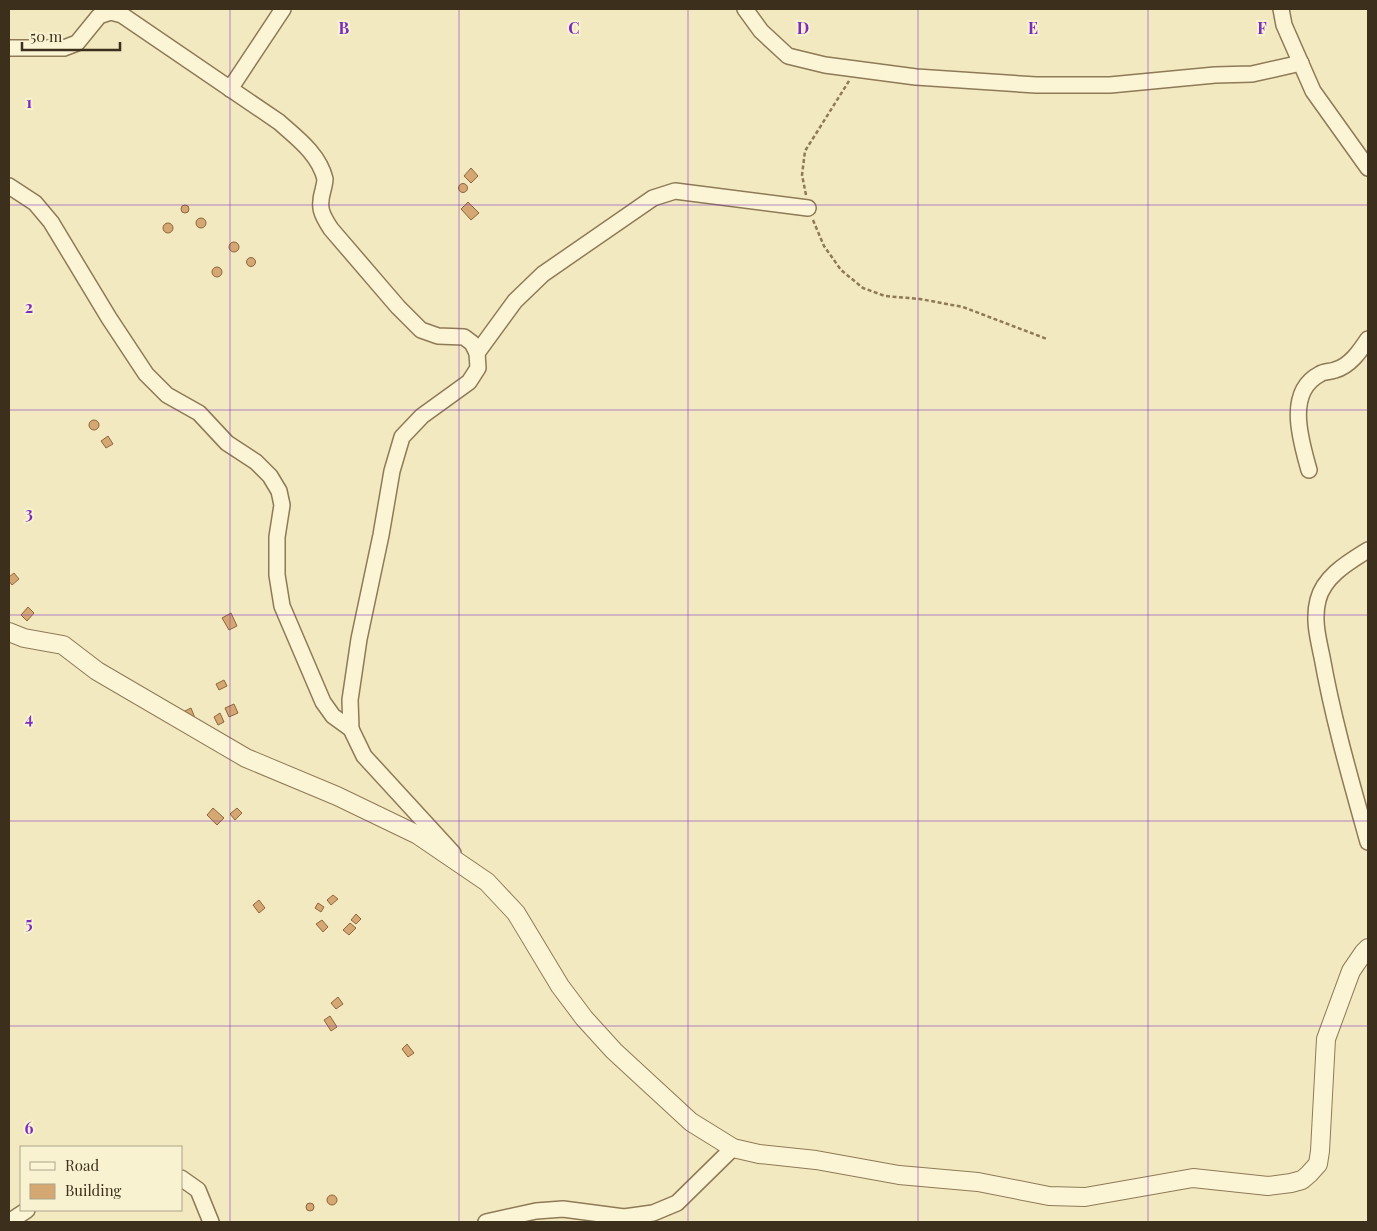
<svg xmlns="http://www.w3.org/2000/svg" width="1377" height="1231" viewBox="0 0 1377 1231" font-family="'Playfair Display',serif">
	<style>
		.building { fill: #d4a773; stroke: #8f663a }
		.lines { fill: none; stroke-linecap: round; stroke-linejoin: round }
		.minor-casing { stroke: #8e7a56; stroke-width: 18 }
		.tertiary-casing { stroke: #8e7a56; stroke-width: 20 }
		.path { stroke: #8e7a56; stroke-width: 2.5; stroke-dasharray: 4 2.5; stroke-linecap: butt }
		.minor { stroke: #fcf5d5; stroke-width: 15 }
		.tertiary { stroke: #fcf5d5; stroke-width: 18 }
		.grid { fill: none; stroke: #7b2cbf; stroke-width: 1; stroke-opacity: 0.55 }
		.grid-label { font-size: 16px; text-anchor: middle; font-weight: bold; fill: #7b2cbf; stroke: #f9f2d1; stroke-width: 4; stroke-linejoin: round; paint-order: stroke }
	</style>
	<rect width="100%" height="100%" fill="#f2e9c1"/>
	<g class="building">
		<polygon points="471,168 478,176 471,183 464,176"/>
		<circle cx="463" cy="188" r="4.5"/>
		<polygon points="468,202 479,213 471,220 461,209"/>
		<circle cx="185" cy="209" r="4"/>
		<circle cx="201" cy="223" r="5"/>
		<circle cx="168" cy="228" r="5"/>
		<circle cx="234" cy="247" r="5"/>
		<circle cx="251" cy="262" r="4.5"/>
		<circle cx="217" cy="272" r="5"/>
		<circle cx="94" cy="425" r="5"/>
		<polygon points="108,436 113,444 106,448 101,441"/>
		<polygon points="14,573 19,579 12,585 9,581 9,577"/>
		<polygon points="28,607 34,613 27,621 21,615"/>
		<polygon points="231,613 237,626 229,630 222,618"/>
		<polygon points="224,680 227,686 219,690 216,684"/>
		<polygon points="234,704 238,713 229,717 225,708"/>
		<polygon points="191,708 195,718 187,721 183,712"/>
		<polygon points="220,713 224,722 218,725 214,717"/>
		<polygon points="213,808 224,818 217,825 207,815"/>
		<polygon points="237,808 242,813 235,820 230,814"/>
		<polygon points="333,895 338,899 331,905 327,900"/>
		<polygon points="259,900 265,908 259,913 253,905"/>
		<polygon points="318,903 324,907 321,912 315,908"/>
		<polygon points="356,914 361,919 356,924 351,920"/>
		<polygon points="322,920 328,927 323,932 316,924"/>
		<polygon points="350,923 356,928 349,935 343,930"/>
		<polygon points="338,997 343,1004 336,1009 331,1003"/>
		<polygon points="330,1016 337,1027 331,1031 324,1020"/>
		<polygon points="407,1044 414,1053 408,1057 402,1049"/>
		<circle cx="332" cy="1200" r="5"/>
		<circle cx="310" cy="1207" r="4"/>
	</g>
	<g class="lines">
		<g class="minor-casing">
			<g id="minor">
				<polyline points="745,9 761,31 788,56 825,65 916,77 1036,85 1110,85 1215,75 1252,74 1301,63"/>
				<polyline points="1281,9 1284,25 1313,91 1368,168"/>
				<path d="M9,48H64L77,43L99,16L111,12L122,15L279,122C297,138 319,154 325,179C325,182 324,186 323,190C318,207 321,214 331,229L398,307L421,330L438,336L464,337L472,343L477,353L478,368L469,382L422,416L402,437L392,471L381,535L359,639L350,700L351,729L364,756L453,853"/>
				<polyline points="230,89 283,9"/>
				<polyline points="9,186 35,203 51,222 109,318 146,374 167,395 199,413 227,443 256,462 270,476 279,491 282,505 277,537 277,575 282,606 323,702 333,716 351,729"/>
				<polyline points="477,353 515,301 543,274 653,198 675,191 808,208"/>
				<path d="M1309,470C1301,441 1285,392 1320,374C1324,371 1330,372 1335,370C1350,366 1360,351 1368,339"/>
				<path d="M1368,550C1349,562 1324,576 1318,600C1313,619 1318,638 1322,657C1333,719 1351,781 1368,842"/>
				<polyline points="181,1178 198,1190 211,1222"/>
				<polyline points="9,1222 27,1210"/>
				<polyline points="486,1222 536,1211 563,1209 624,1217 653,1213 677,1203 733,1148"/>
			</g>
		</g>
		<g class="tertiary-casing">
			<polyline id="tertiary" points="9,632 24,638 63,645 97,671 246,758 337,796 418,835 487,882 516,913 560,986 584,1018 614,1051 691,1122 733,1148 759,1154 816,1160 899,1175 978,1182 1049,1196 1085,1197 1193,1178 1268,1186 1291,1183 1302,1180 1309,1174 1318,1164 1320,1151 1326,1039 1351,971 1364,952 1368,948"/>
		</g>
		<g class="path">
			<polyline points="806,195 802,175 805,151 849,81"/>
			<polyline points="813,220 824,246 841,270 863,288 885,296 920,299 963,307 1047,339"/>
		</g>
		<use href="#minor" class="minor"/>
		<use href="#tertiary" class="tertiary"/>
	</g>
	<path class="grid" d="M230,9V1222M459,9V1222M688,9V1222M918,9V1222M1148,9V1222M9,205H1368M9,410H1368M9,615H1368M9,821H1368M9,1026H1368"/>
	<g class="grid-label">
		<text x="344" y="34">B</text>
		<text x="574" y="34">C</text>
		<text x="803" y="34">D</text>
		<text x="1033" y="34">E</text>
		<text x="1262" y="34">F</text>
		<text x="29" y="108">1</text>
		<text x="29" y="313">2</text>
		<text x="29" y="519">3</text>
		<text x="29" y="724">4</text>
		<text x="29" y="929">5</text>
		<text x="29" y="1134">6</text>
	</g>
	<rect width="1377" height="1231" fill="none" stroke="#3c2f1c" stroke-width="20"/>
	<rect x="20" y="1146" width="162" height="65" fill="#f9f2d1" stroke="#ada489"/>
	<rect x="30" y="1162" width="25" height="8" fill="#fcf5d5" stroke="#ada489"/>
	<text x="65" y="1171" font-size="15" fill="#3c2f1c">Road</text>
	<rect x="30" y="1184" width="25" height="15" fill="#d4a773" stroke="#ada489"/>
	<text x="65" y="1196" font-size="15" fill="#3c2f1c">Building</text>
	<path d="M22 42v8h98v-8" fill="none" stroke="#3c2f1c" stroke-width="2.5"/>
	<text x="30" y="42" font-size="15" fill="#3c2f1c" stroke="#f9f2d1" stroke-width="4" paint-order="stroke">50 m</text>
</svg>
